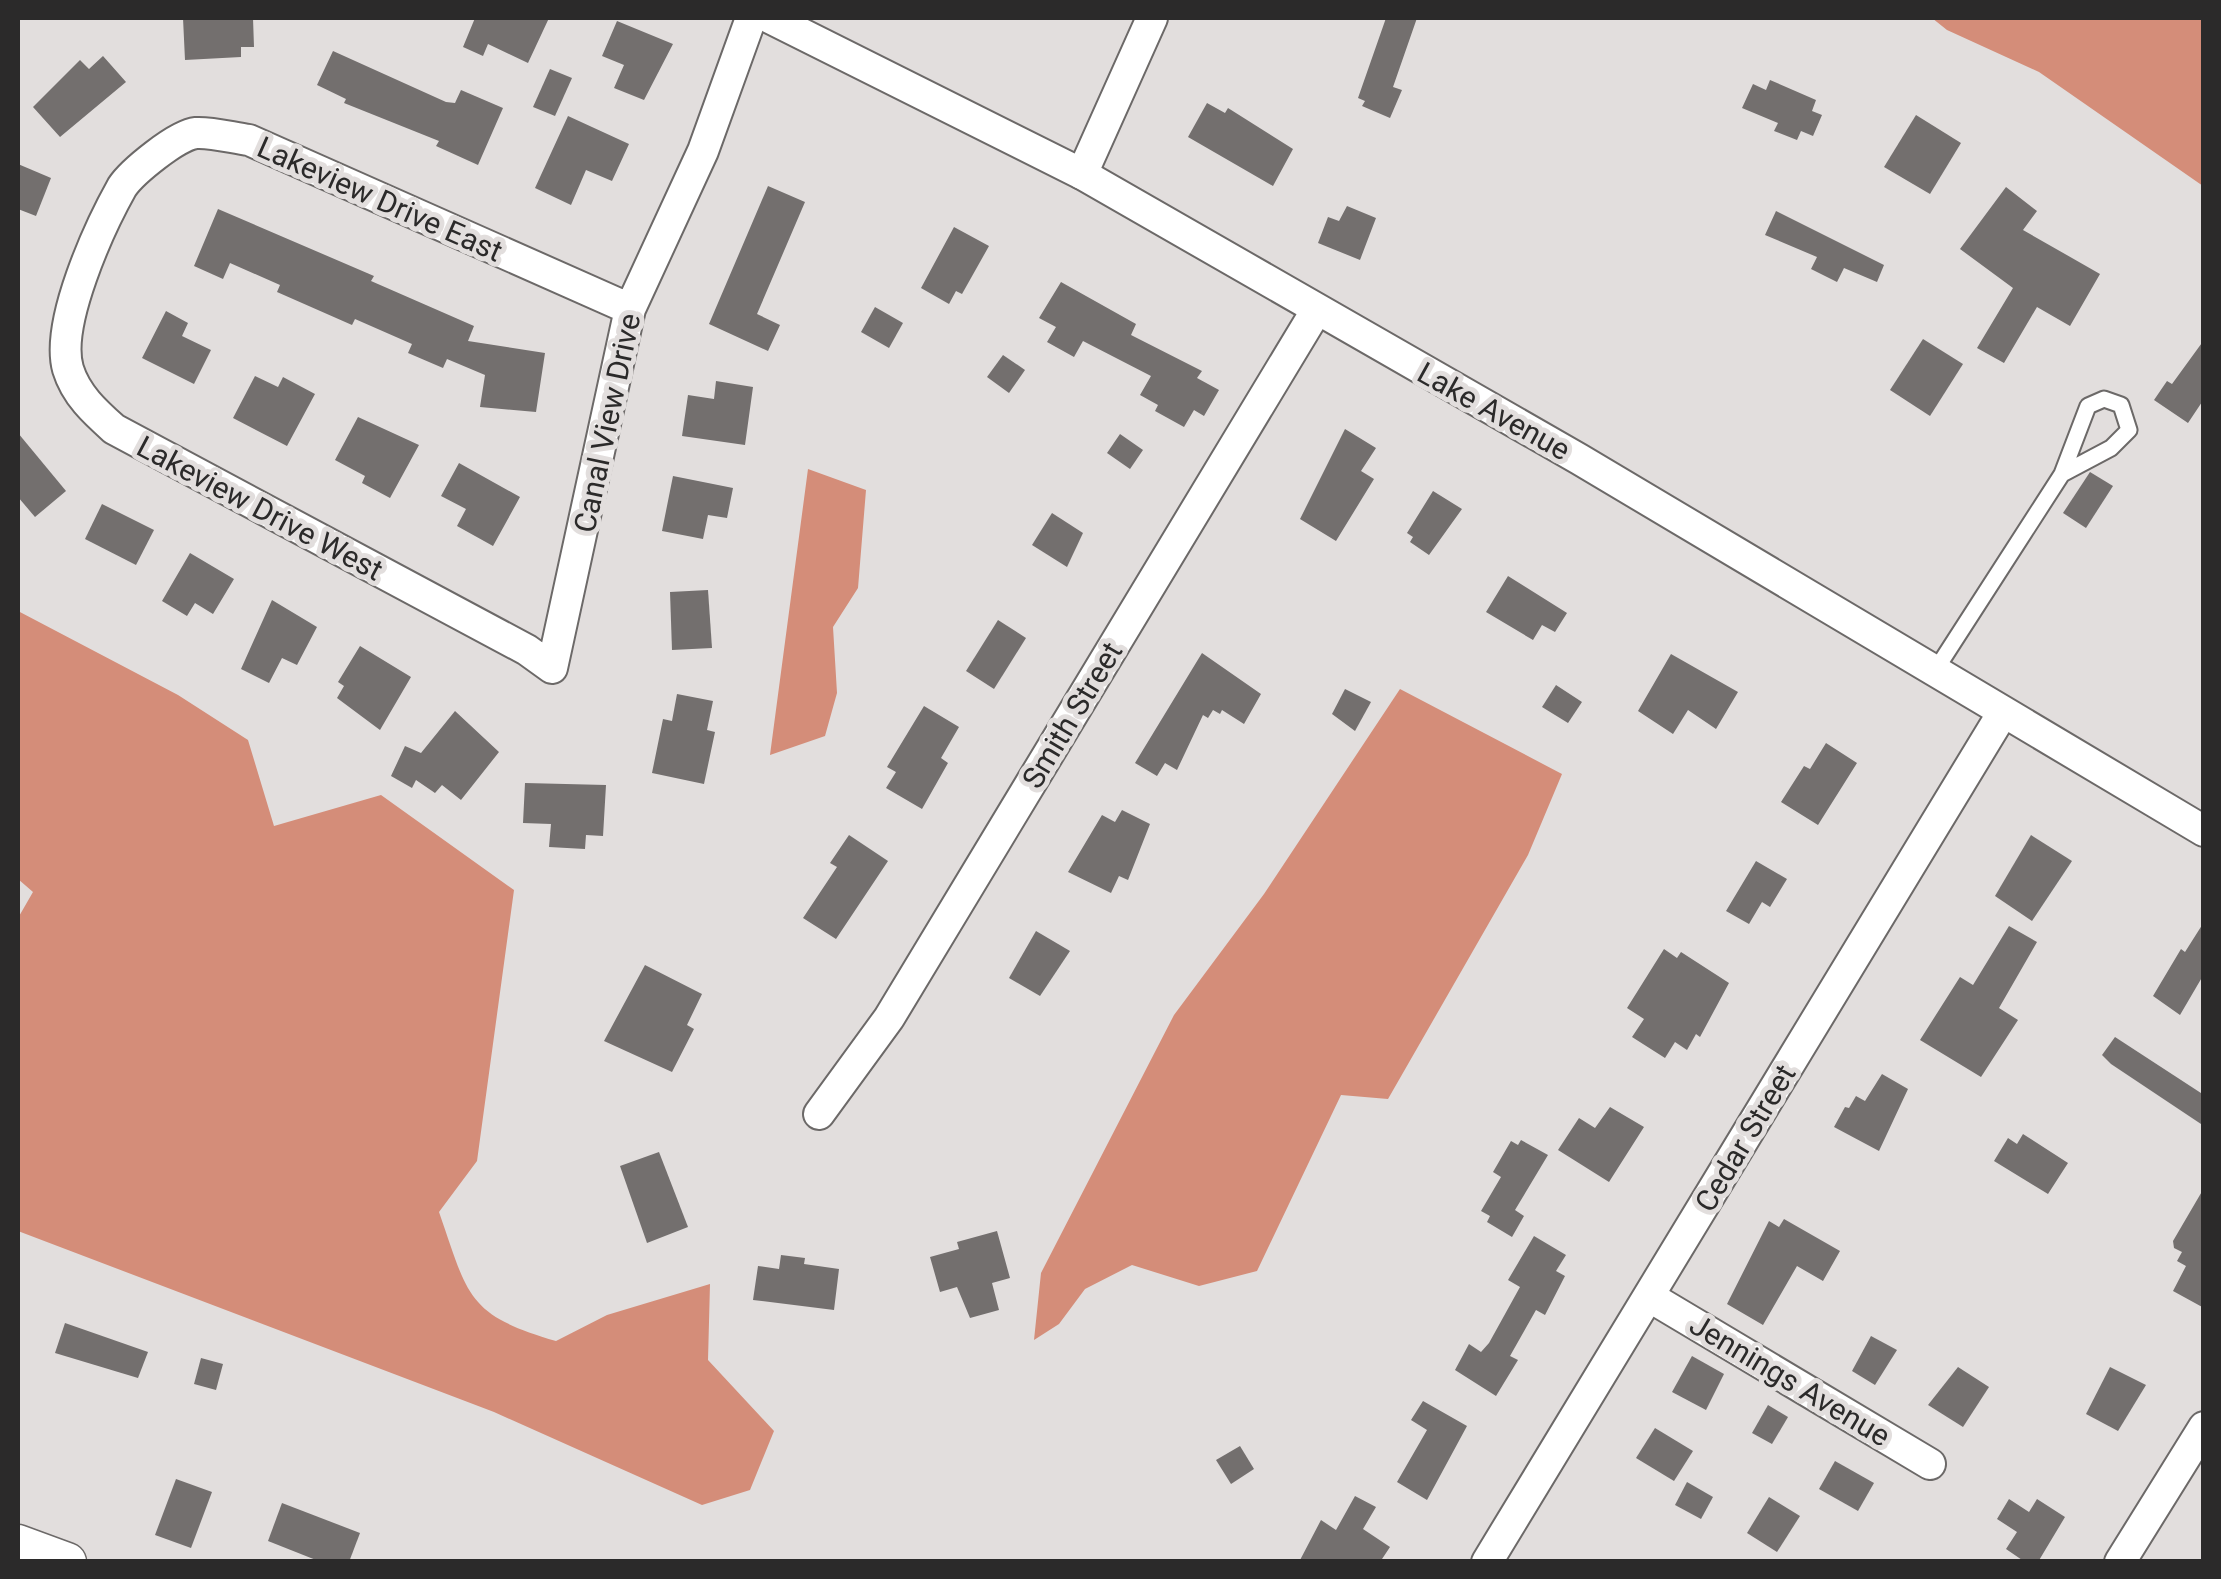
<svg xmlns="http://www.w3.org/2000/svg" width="2221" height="1579" viewBox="0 0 2221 1579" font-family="Roboto,sans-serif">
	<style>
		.forest { fill: #d48d79 }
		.building { fill: #736f6e }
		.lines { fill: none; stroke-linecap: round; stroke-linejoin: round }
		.service-casing { stroke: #6c6968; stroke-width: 19 }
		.minor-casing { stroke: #6c6968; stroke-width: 34 }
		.tertiary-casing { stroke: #6c6968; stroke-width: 41 }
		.service { stroke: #fff; stroke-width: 15 }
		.minor { stroke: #fff; stroke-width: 30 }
		.tertiary { stroke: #fff; stroke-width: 38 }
		.labels { text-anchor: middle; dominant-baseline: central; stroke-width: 10; stroke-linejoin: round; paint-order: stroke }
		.street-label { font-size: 30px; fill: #2b2a2a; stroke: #e2dedd }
	</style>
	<rect width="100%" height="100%" fill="#e2dedd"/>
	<g class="forest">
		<polygon points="1932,18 2203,18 2203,186 2039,72 1947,30"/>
		<polygon points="808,469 866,490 858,588 833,627 837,693 825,736 770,755"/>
		<path d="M18,611L178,695L248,740L274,826L381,795L514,890L477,1161L439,1212C468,1295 466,1315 556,1341L607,1315L710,1284L708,1360L774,1431L750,1490L702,1505L494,1412L18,1231V918L33,892L18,879Z"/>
		<polygon points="1400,689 1562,774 1528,855 1388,1099 1341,1095 1257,1271 1199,1286 1132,1265 1085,1289 1059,1324 1034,1340 1041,1273 1174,1015 1264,894"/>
	</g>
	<g class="building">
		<polygon points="183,18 253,18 254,47 241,47 241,57 185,60"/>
		<polygon points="475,18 549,18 528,63 488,44 483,56 463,47"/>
		<polygon points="1386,18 1417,18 1393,87 1402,90 1390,118 1362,106 1365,101 1358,98"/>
		<polygon points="617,21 673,44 644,100 614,88 624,65 602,56"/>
		<polygon points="333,51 446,102 455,103 461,90 503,108 478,165 436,146 439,141 344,103 346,99 317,85"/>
		<polygon points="103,56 126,82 60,137 33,107 80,60 89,69"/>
		<polygon points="550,69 572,78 555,116 533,107"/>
		<polygon points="1770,80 1816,100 1812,111 1822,115 1813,136 1801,131 1797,140 1774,131 1778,123 1742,108 1753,84 1766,90"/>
		<polygon points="1207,103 1225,113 1228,108 1293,149 1273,186 1188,137"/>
		<polygon points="1916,115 1961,143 1930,194 1884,167"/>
		<polygon points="568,116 629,144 612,181 586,170 571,205 535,188"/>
		<polygon points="18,164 51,178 36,216 18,209"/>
		<polygon points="768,186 805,202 757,314 780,325 768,351 709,324"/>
		<polygon points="2006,187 2037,211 2023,230 2100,274 2070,326 2037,307 2004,363 1977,348 2013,288 1960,249"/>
		<polygon points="1347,206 1376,218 1360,260 1318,243 1328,217 1339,221"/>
		<polygon points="218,209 374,276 371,281 474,326 468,341 545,353 536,412 480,407 485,375 447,359 443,368 408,353 412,344 355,319 352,325 277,292 280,285 230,263 223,279 194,266"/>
		<polygon points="1776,211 1884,265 1877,282 1844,268 1837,282 1811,269 1817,257 1765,235"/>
		<polygon points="954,227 989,246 962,294 956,291 949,304 921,288"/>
		<polygon points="1061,282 1136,324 1131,335 1202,371 1197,378 1219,390 1204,416 1194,410 1184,427 1155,411 1158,405 1140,395 1151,376 1083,341 1074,357 1047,342 1056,327 1039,318"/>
		<polygon points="875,307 903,323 889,348 861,332"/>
		<polygon points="166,311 188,323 182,336 211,350 194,384 142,358"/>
		<polygon points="1923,339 1963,364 1930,416 1890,390"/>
		<polygon points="2204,340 2204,399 2188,423 2154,400 2167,381 2172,384"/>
		<polygon points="1003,355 1025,370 1009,393 987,377"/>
		<polygon points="255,376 278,387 283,377 315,394 287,446 233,418"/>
		<polygon points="716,381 753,387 745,445 682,436 688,395 714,399"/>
		<polygon points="358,417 419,445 390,498 362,483 365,476 335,460"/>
		<polygon points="1345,429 1376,448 1361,471 1374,479 1336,541 1300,519"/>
		<polygon points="18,433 66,491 35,517 18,497"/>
		<polygon points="1120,434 1143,450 1130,469 1107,453"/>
		<polygon points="459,463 520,497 493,546 457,526 466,509 441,496"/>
		<polygon points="2090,472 2113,486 2086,528 2063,513"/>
		<polygon points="673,476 733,488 727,518 708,515 703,539 662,531"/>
		<polygon points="1433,491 1462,509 1429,555 1410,542 1413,537 1407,533"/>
		<polygon points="102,504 154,530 136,565 85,539"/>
		<polygon points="1052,513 1083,533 1067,567 1032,545"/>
		<polygon points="190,553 234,579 213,614 195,603 187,616 162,601"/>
		<polygon points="1508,576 1567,613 1555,632 1542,625 1533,640 1486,612"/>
		<polygon points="708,590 712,648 672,650 670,592"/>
		<polygon points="272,600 317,627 297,665 282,658 269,683 241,669"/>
		<polygon points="998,620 1026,638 994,689 966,671"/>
		<polygon points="360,646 411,677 380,730 337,698 344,686 338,682"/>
		<polygon points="1202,653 1261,694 1244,724 1222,710 1220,714 1213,710 1208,718 1203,715 1177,770 1165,763 1157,776 1135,763"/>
		<polygon points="1671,654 1738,692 1716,729 1688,710 1673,734 1638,711"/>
		<polygon points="1556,685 1582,702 1568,723 1542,707"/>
		<polygon points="1345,689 1371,702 1355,731 1332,714"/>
		<polygon points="677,694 713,701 707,730 715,732 704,784 652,773 663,719 672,721"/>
		<polygon points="924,706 959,727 941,758 948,763 922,809 886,788 896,772 887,767"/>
		<polygon points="455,711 499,752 461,800 442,785 435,793 416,780 412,788 391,776 405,746 421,753"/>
		<polygon points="1826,743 1857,763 1818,825 1781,802 1804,766 1810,769"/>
		<polygon points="525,783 606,785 603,836 586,835 585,849 549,847 551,824 523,823"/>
		<polygon points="1122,810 1150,824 1128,880 1119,876 1111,893 1068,872 1102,815 1115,822"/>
		<polygon points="849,835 888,861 836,939 803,918 837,867 830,863"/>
		<polygon points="2031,835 2072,861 2032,921 1995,896"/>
		<polygon points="1756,861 1787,879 1770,907 1762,902 1749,924 1726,911"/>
		<polygon points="2204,922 2204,974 2180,1015 2153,996 2181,949 2185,952"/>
		<polygon points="2009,926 2037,942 1999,1008 2018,1020 1981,1077 1920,1040 1960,977 1973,985"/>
		<polygon points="1036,931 1070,951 1040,996 1009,978"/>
		<polygon points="1664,949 1677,958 1681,952 1729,983 1700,1037 1696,1034 1687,1050 1675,1042 1665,1058 1632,1037 1644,1019 1627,1008"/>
		<polygon points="645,965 702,994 687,1025 694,1029 672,1072 604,1041"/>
		<polygon points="2115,1037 2204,1095 2204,1126 2111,1064 2102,1055"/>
		<polygon points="1882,1074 1908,1089 1879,1151 1834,1127 1845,1107 1849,1108 1856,1096 1865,1101"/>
		<polygon points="1610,1107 1644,1127 1609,1182 1558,1150 1579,1118 1595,1128"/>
		<polygon points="2023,1134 2068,1163 2048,1194 1994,1161 2008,1138 2017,1144"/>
		<polygon points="1521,1140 1548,1155 1515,1210 1524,1216 1512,1237 1487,1222 1490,1216 1481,1211 1501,1177 1493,1172 1511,1141 1518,1145"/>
		<polygon points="659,1152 688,1227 647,1243 620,1166"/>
		<polygon points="2204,1188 2204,1308 2173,1291 2186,1266 2177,1261 2182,1252 2174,1248 2173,1241"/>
		<polygon points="1784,1219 1840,1251 1823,1281 1797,1266 1763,1325 1727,1304 1769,1221 1779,1227"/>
		<polygon points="997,1231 1010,1278 992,1283 999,1310 970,1318 957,1287 940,1292 930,1257 959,1249 957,1242"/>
		<polygon points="1534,1236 1566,1255 1556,1271 1565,1276 1545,1315 1536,1310 1510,1356 1518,1360 1496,1396 1455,1370 1469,1344 1481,1352 1489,1343 1520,1287 1508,1280"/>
		<polygon points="781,1255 805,1258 804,1264 839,1269 834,1310 753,1300 758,1266 779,1269"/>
		<polygon points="65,1323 148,1352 138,1378 55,1353"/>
		<polygon points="1871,1336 1897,1350 1875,1385 1852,1371"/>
		<polygon points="1692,1356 1724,1374 1706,1410 1672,1392"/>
		<polygon points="201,1358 223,1364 216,1390 194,1384"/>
		<polygon points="1958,1367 1989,1387 1963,1427 1928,1405"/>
		<polygon points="2110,1367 2146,1385 2118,1431 2086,1414"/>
		<polygon points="1423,1401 1467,1426 1427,1500 1397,1482 1427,1430 1411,1420"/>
		<polygon points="1768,1405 1788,1417 1772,1444 1752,1433"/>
		<polygon points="1655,1428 1693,1451 1674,1481 1636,1458"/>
		<polygon points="1240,1446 1254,1469 1231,1484 1216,1460"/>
		<polygon points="1835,1461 1874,1483 1858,1511 1819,1489"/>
		<polygon points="176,1479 212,1492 191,1548 155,1535"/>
		<polygon points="1687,1482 1713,1497 1701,1519 1675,1505"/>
		<polygon points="1355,1496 1376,1507 1363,1529 1390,1547 1380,1562 1299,1562 1321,1520 1336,1530"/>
		<polygon points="1769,1497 1800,1516 1777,1552 1747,1533"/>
		<polygon points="2009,1499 2029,1512 2037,1499 2065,1517 2038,1562 2025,1562 2006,1549 2017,1532 1997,1519"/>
		<polygon points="282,1503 360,1533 349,1562 321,1562 268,1541"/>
	</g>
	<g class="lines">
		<g class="service-casing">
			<polyline id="service" points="1935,671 2062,474 2111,448 2129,430 2121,405 2104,399 2088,406 2062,474"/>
		</g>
		<g class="minor-casing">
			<g id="minor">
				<polyline points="770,18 1082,174 1579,459 2204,831"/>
				<polyline points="1082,174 1152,18"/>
				<path d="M630,309L249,140C233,138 212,132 196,133C177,135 132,172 122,187C99,228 55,324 68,369C76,395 95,412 114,429L527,650L552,668L630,309L703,151L751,18"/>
				<polyline points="819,1114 889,1018 1316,311"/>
				<polyline points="1650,1297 1930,1464"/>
				<polyline points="1487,1562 2002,714"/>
				<polyline points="2120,1562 2204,1427"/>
			</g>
		</g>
		<g class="tertiary-casing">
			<polyline id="tertiary" points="18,1544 67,1562"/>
		</g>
		<use href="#service" class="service"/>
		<use href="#minor" class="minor"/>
		<use href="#tertiary" class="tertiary"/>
	</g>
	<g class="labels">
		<g class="street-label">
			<text transform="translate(380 199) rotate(24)">Lakeview Drive East</text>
			<text transform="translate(1494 411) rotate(29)">Lake Avenue</text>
			<text transform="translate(607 423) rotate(-78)">Canal View Drive</text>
			<text transform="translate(260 508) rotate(28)">Lakeview Drive West</text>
			<text transform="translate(1072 715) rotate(-59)">Smith Street</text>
			<text transform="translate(1745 1138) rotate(-59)">Cedar Street</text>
			<text transform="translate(1790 1380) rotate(31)">Jennings Avenue</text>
		</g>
	</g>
	<rect width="2221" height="1579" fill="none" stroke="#2b2a2a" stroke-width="40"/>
</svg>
